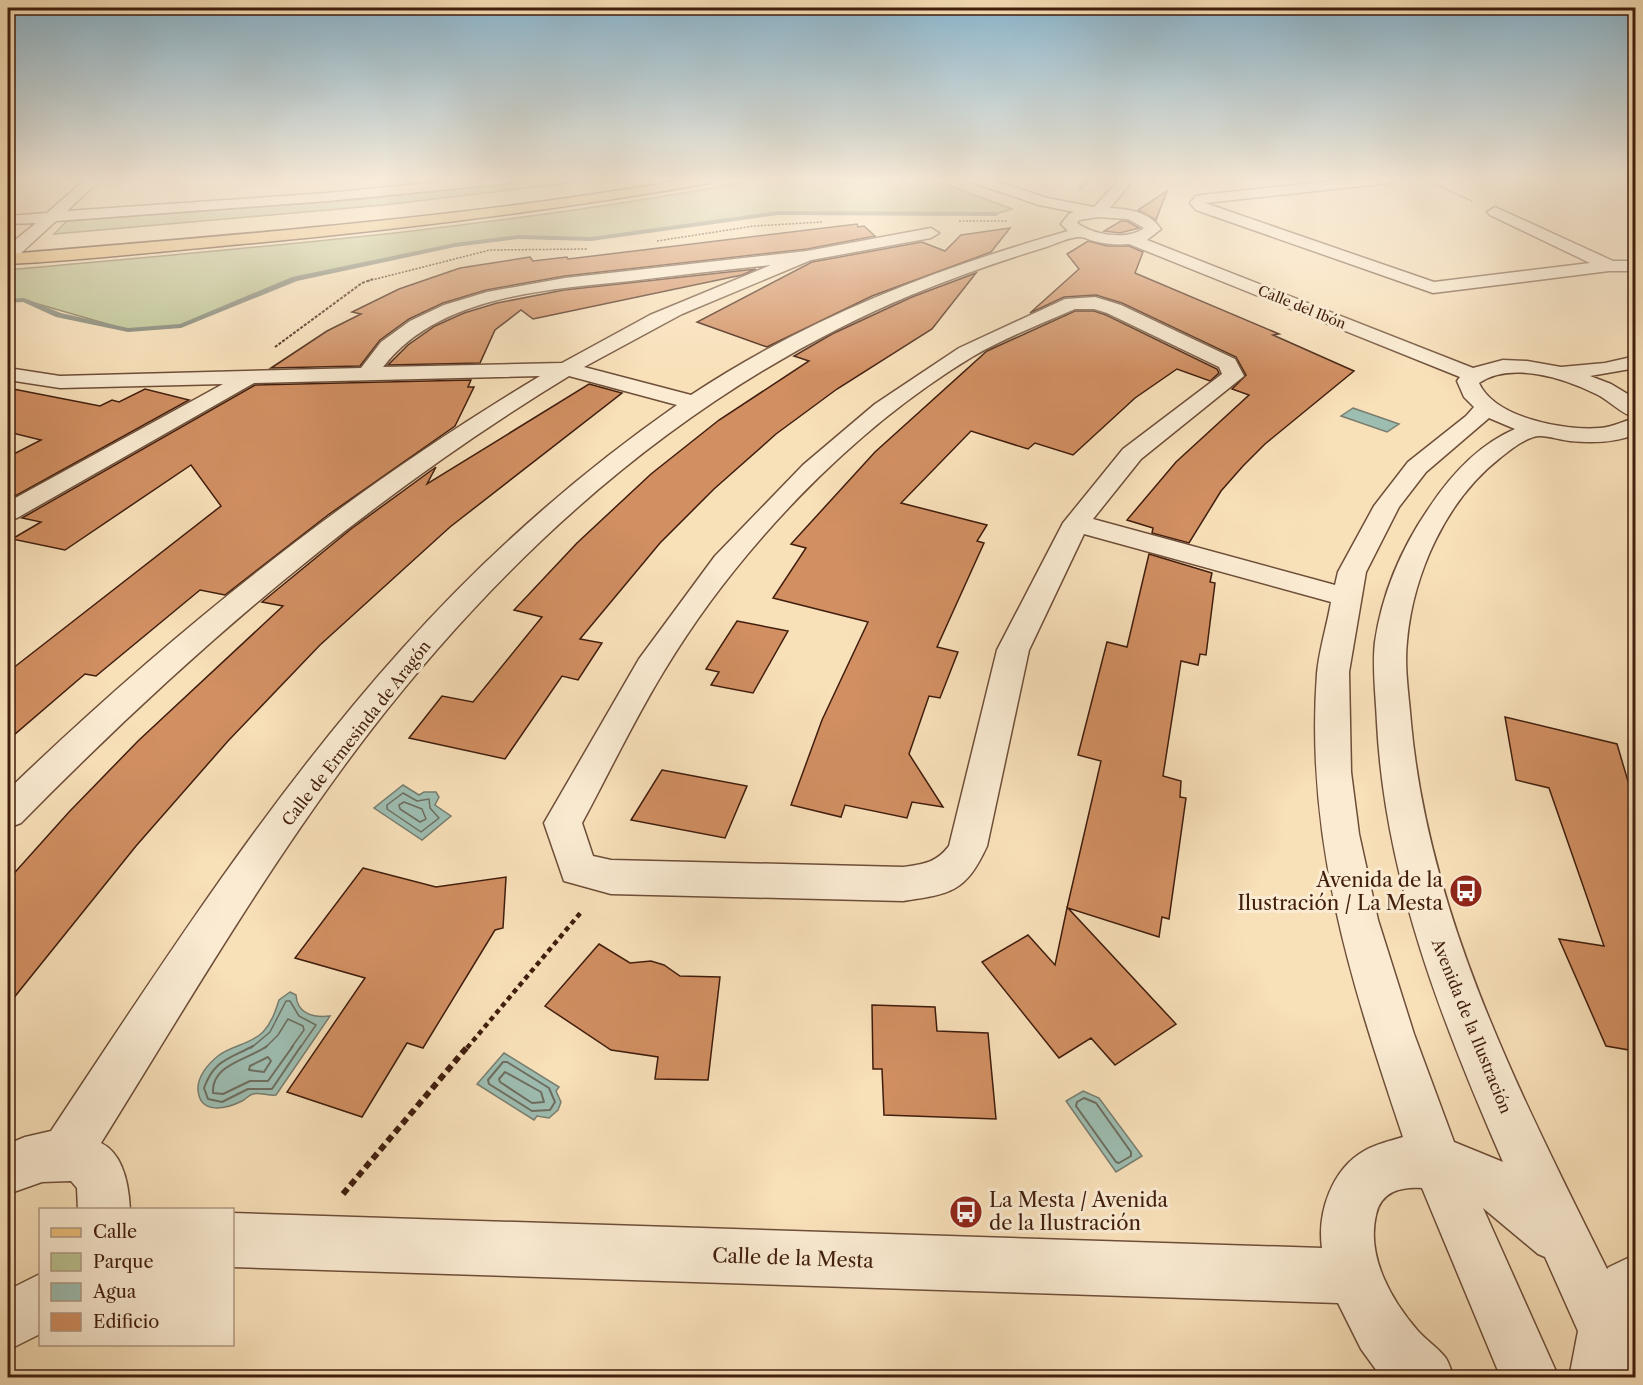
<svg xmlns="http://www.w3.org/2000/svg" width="1643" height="1385" viewBox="0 0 1643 1385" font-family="'Libre Caslon Text',serif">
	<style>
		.green { fill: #bac391; stroke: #7d704f; stroke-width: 1.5 }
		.water { fill: #9dbdb1; stroke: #787d6f; stroke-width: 1.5 }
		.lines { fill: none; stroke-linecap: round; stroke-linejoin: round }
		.shore-far1 { stroke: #6e6d5f; stroke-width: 1.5 }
		.shore { stroke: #6e6d5f; stroke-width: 2 }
		.stream { fill: #787d6f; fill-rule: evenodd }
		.building { fill: #d18f62; stroke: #401d0d; stroke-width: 1.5 }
		.minor-casing { stroke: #6e4e38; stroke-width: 3 }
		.major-casing { stroke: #401d0d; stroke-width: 3 }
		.path-far3 { stroke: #401d0d; stroke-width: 1.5; stroke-dasharray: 2 1.5; stroke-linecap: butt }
		.path-far2 { stroke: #401d0d; stroke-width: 2; stroke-dasharray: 3 1.5; stroke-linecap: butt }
		.path-far1 { stroke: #401d0d; stroke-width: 4.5; stroke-dasharray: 5 4; stroke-linecap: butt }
		.path { stroke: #401d0d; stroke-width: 6; stroke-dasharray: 7 4.5; stroke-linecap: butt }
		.minor { fill: #faebd2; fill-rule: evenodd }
		.major { fill: #ecc07c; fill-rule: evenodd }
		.labels { text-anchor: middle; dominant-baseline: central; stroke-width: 6; stroke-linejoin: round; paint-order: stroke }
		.far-street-label { font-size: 14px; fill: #401d0d; stroke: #faebd2 }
		.street-label { font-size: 16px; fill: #401d0d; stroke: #faebd2 }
		.near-poi-label { font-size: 20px; fill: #401d0d; stroke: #faebd2; text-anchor: end }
		.near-street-label { font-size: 20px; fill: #401d0d; stroke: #faebd2 }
	</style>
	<rect width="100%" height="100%" fill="#f8e0b9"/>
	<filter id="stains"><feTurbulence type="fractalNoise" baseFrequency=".00333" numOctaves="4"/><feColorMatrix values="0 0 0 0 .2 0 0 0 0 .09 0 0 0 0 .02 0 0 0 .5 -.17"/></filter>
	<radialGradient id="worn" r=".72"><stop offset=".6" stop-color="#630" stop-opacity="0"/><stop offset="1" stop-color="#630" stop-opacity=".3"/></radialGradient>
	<g class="green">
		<polygon points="547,179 603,179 384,205 54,234 67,221 364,199"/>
		<path d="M760,179H931L1012,209L996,214L779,213L591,239L518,237L455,245L295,279L181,326L128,330L24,300L8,301V270C260,247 511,227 760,179Z"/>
	</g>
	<g class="water">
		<polygon points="1353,408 1399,424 1387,432 1341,416"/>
		<polygon points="403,785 419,795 424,792 436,792 439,797 435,805 451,816 422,840 374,808"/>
		<path d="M290,992L296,995C297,1014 314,1018 330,1016L276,1095C268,1096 260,1092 253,1094C250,1094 245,1100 242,1101C226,1109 200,1115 198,1090C197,1077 208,1064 218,1056C232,1045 250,1045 263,1032C272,1022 275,1012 279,1000Z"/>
		<polygon points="504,1053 559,1087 556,1091 561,1102 558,1110 549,1118 537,1116 534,1120 477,1084"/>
		<polygon points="1083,1091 1099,1098 1142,1156 1116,1172 1066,1101"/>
	</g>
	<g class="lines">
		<g class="shore-far1">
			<polygon points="403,793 417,801 429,799 430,808 439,818 421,832 387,809 387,805"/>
			<polygon points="404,802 422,809 426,819 420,822 400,809 399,805"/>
			<polyline points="251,1048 270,1032 286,1001 290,1001 299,1016 316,1025 300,1048"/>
			<polyline points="265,1048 278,1035 288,1019 303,1026 304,1030 291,1048"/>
		</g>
		<g class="shore">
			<path d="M253,1046C229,1059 214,1060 204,1088L208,1099L222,1102L248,1089H272L301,1046"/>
			<path d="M267,1046C248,1060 211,1064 213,1093L223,1094L250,1081H268L293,1046"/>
			<polygon points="268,1057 271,1061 264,1072 249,1070 250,1066"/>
			<polygon points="503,1062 507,1062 549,1088 555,1102 550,1110 532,1111 489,1084 488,1080"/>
			<polygon points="505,1072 541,1092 544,1102 532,1103 500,1082 499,1079"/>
			<polygon points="1084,1098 1096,1103 1131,1152 1131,1156 1119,1163 1116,1162 1076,1106 1077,1102"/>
		</g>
		<g class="stream">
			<polygon points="1086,179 1092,179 1081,190 1077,190"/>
			<polygon points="779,211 996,212 999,214 996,216 779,215 591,241 518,239 455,247 297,281 181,328 128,332 56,317 23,302 8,303 8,299 24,298 61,313 128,328 180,324 292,277 455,243 518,235 591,237"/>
		</g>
	</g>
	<g class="building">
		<polygon points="1167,191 1156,220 1138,210"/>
		<polygon points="1121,221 1127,221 1139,228 1120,233 1104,231"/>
		<polygon points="857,224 858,227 864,226 875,236 807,249 565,276 486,290 443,303 409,319 380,340 360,366 271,368 327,331 361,314 352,312 399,289 460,268 530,257 533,261 567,257 568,259"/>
		<polygon points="1010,228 991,252 872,296 767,347 697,322 812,262 922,242 945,251 961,235"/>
		<polygon points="1088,241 1107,246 1129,246 1143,252 1135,273 1279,334 1273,335 1354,371 1265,444 1243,466 1221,491 1189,543 1152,533 1153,528 1127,520 1176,462 1249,395 1232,389 1246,375 1236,357 1122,303 1096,295 1064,297 1030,313 1079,269 1067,254"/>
		<polygon points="756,269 742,275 533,319 521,310 495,330 480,363 388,365 408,345 435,326 464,313 497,303 564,290"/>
		<polygon points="976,273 932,329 837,389 776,434 714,489 660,543 580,639 602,643 578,680 562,676 505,759 409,738 442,696 473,702 542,617 514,610 577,543 651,474 719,420 809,361 794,356 832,334 912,297"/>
		<polygon points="1075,311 1094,311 1106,315 1217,369 1219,373 1210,381 1177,369 1135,398 1073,455 1035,443 1028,449 971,431 901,503 987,525 977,541 984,543 937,647 958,652 940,698 929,696 909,754 943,807 912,802 907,818 845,805 841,817 791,805 822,720 868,622 773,598 806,548 791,544 875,452 987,351"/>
		<polygon points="471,380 468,387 474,387 455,426 328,515 225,595 200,590 96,676 85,674 8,740 8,672 221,506 191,465 65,550 12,539 41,522 22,518 255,385"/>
		<polygon points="589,384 622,393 450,527 320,645 228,741 136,846 8,1005 8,880 69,812 138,741 283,606 262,602 351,529 436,467 427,484"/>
		<polygon points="8,388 100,406 112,400 119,402 145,389 189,400 8,500 8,457 41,440 8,432"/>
		<polygon points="1149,554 1212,573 1210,582 1215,583 1206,655 1200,654 1198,665 1181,661 1163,776 1181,781 1180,797 1186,798 1169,919 1162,917 1159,937 1068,908 1176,1024 1115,1065 1091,1038 1059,1058 982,962 1028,935 1055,965 1067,908 1101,761 1078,755 1107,642 1127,647"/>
		<polygon points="737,621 788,631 753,693 711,685 719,672 706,669"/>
		<polygon points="1505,717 1617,744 1635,805 1635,1051 1606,1046 1559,939 1604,946 1549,788 1516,780"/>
		<polygon points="662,770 747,786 725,838 631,820"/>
		<polygon points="363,868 436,887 506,877 503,928 495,930 423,1048 407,1043 362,1117 287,1092 365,978 295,958"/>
		<polygon points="599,944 630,963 651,961 664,965 680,976 720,977 708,1080 655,1079 658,1057 611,1050 545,1006"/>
		<polygon points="872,1005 935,1007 937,1031 988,1033 996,1119 884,1115 882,1069 873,1069"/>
	</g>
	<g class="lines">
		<g class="minor-casing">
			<g id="minor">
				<polygon points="86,179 101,179 67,211 327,193 471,179 517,179 510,183 327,201 56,221 20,254 8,254 8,246 36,223 8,224 8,216 47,213"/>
				<path d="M969,179H989L1047,198L1094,207L1120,179H1134L1110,208C1130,209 1149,212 1161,229L1147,240L1473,368L1503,360L1527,361L1561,367L1605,363L1636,356V368L1590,376L1611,384L1636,399V418C1621,414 1609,400 1596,394C1564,378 1511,361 1479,383C1495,418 1564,431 1600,428C1613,427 1623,421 1636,418V434C1616,443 1591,443 1570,441C1560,440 1550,436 1540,436C1527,436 1510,450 1500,458C1446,500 1413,574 1407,641C1404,668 1409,696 1411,723C1429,918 1521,1096 1607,1269L1609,1267L1628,1258H1636V1314H1629L1636,1326V1378H1569L1578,1331L1545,1257L1538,1254L1483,1208L1559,1378H1501L1422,1188C1401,1187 1381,1191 1376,1215C1366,1257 1392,1301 1418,1331C1426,1340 1437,1347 1445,1357C1449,1362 1451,1371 1454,1378H1382L1361,1349L1338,1303L232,1267V1213L1322,1248C1317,1213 1332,1169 1364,1151C1376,1144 1390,1141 1403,1137C1351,982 1305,840 1317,674C1319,650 1327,626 1331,602L1084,534L1029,650L987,846C966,892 951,894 903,901L611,894L564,881L544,823L639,659L715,556L803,465L875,404L959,348L1065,299L1095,297L1121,305L1235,359L1244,376L1141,459L1093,519L1335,585L1338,572L1374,506L1408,462L1466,416L1474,407L1464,397L1457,381L1460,377L1129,244C1117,245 1105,244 1094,241C1089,240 1085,237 1080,237C1069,237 1055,244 1046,247C1000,261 955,277 911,295C692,387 515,544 371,730C271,860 188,1003 101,1143C124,1154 129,1187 130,1210H78L77,1188L71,1181L42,1182L8,1194V1144L25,1137L51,1131C161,965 269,797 402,649C483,558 577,475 677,405L569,376C365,500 187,654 21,823L8,828V790C170,634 346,492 540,376L254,383L17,518L8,520V502L223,384L60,388L8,380V368L60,376L361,368L381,342L410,321L444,305L487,292L565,278L807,251L931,228L939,233L931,238L811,260L682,314L584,367L691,395C807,318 935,269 1068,231L1061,224L1069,214L1074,212L1039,205L971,182ZM1098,217L1128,219L1144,228C1128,241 1093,235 1077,223L1079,220ZM771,265L650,315L562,363L383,367C439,295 546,290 630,281C677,275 724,270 771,265ZM1075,309H1094L1107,313L1219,367L1222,374L1123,449L1063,523L997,650L949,846C936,863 924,864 903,867L611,860L593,856L582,823C609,773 634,720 664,671C736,551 851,430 972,357C1004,338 1041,324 1075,309ZM1489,418L1515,429C1478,445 1451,475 1429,508C1402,547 1382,594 1375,642C1372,668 1376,697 1377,723C1385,878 1442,1022 1503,1162L1454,1142L1414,1034L1378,920L1359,834L1351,772L1349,672L1366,572L1399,507L1426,472Z"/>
				<polygon points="1353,179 1396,179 1389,183 1205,203 1434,282 1590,263 1490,215 1487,212 1495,207 1613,261 1636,261 1636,271 1609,271 1433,293 1196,210 1190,203 1196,196 1201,195"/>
				<polygon points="40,1274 40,1334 8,1350 8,1290"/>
			</g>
		</g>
		<g class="major-casing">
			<path id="major" d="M689,179H718L711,183C545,212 379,232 211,247C143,253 75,261 8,264V254C236,235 464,218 689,179Z"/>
		</g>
		<g class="path-far3">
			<polyline points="1423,179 1472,201"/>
			<polyline points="959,221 1008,221"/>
			<polyline points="657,241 754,226 822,222"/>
			<polyline points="368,281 490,250 587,249"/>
		</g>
		<polyline class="path-far2" points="275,347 362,283 373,279"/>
		<polyline class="path-far1" points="467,1048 582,911"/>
		<polyline class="path" points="343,1194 468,1046"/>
		<use href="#minor" class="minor"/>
		<use href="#major" class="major"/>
	</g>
	<linearGradient id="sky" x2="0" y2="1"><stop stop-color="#8ab8d2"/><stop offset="0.48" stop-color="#fcf1e0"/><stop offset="1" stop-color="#fcf1e0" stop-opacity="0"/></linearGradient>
	<rect width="1643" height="373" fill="url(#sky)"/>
	<defs>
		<g id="bus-disc" transform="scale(1.725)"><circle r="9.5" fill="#8f2418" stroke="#faebd2"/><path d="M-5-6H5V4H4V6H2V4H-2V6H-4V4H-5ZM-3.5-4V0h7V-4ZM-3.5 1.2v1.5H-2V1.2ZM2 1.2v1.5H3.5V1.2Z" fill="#fff"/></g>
	</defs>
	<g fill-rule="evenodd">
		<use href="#bus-disc" x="1466" y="891"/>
		<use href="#bus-disc" x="966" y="1212"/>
	</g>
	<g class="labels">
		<g class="far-street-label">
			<text transform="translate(1302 307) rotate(22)">Calle del Ibón</text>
		</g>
		<g class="street-label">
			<text transform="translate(356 733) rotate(-52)">Calle de Ermesinda de Aragón</text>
			<text transform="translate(1472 1026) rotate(68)">Avenida de la Ilustración</text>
		</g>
		<g class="near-poi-label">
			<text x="1443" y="880">Avenida de la<tspan x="1443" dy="23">Ilustración / La Mesta</tspan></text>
			<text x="989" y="1200" text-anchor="start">La Mesta / Avenida<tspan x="989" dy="23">de la Ilustración</tspan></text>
		</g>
		<g class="near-street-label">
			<text transform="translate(793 1258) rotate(2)">Calle de la Mesta</text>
		</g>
	</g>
	<rect width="1643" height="1385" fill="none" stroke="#f8e0b9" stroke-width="30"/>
	<rect x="9" y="9" width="1625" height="1367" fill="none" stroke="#401d0d" stroke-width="3"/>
	<rect x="15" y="15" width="1613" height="1355" fill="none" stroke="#401d0d" stroke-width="1.5"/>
	<rect x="39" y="1208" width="195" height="138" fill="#faebd2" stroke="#b09983" stroke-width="1.5"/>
	<rect x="51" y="1228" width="30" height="9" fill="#ecc07c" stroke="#b09983" stroke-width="1.5"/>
	<text x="93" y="1238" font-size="18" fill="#401d0d">Calle</text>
	<rect x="51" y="1253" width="30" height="18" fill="#bac391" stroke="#b09983" stroke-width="1.5"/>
	<text x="93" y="1268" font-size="18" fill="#401d0d">Parque</text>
	<rect x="51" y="1283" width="30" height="18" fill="#9dbdb1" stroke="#b09983" stroke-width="1.5"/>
	<text x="93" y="1298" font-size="18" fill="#401d0d">Agua</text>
	<rect x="51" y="1313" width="30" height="18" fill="#d18f62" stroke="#b09983" stroke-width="1.5"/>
	<text x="93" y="1328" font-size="18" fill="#401d0d">Edificio</text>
	<rect width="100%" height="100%" filter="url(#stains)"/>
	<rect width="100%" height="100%" fill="url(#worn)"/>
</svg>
